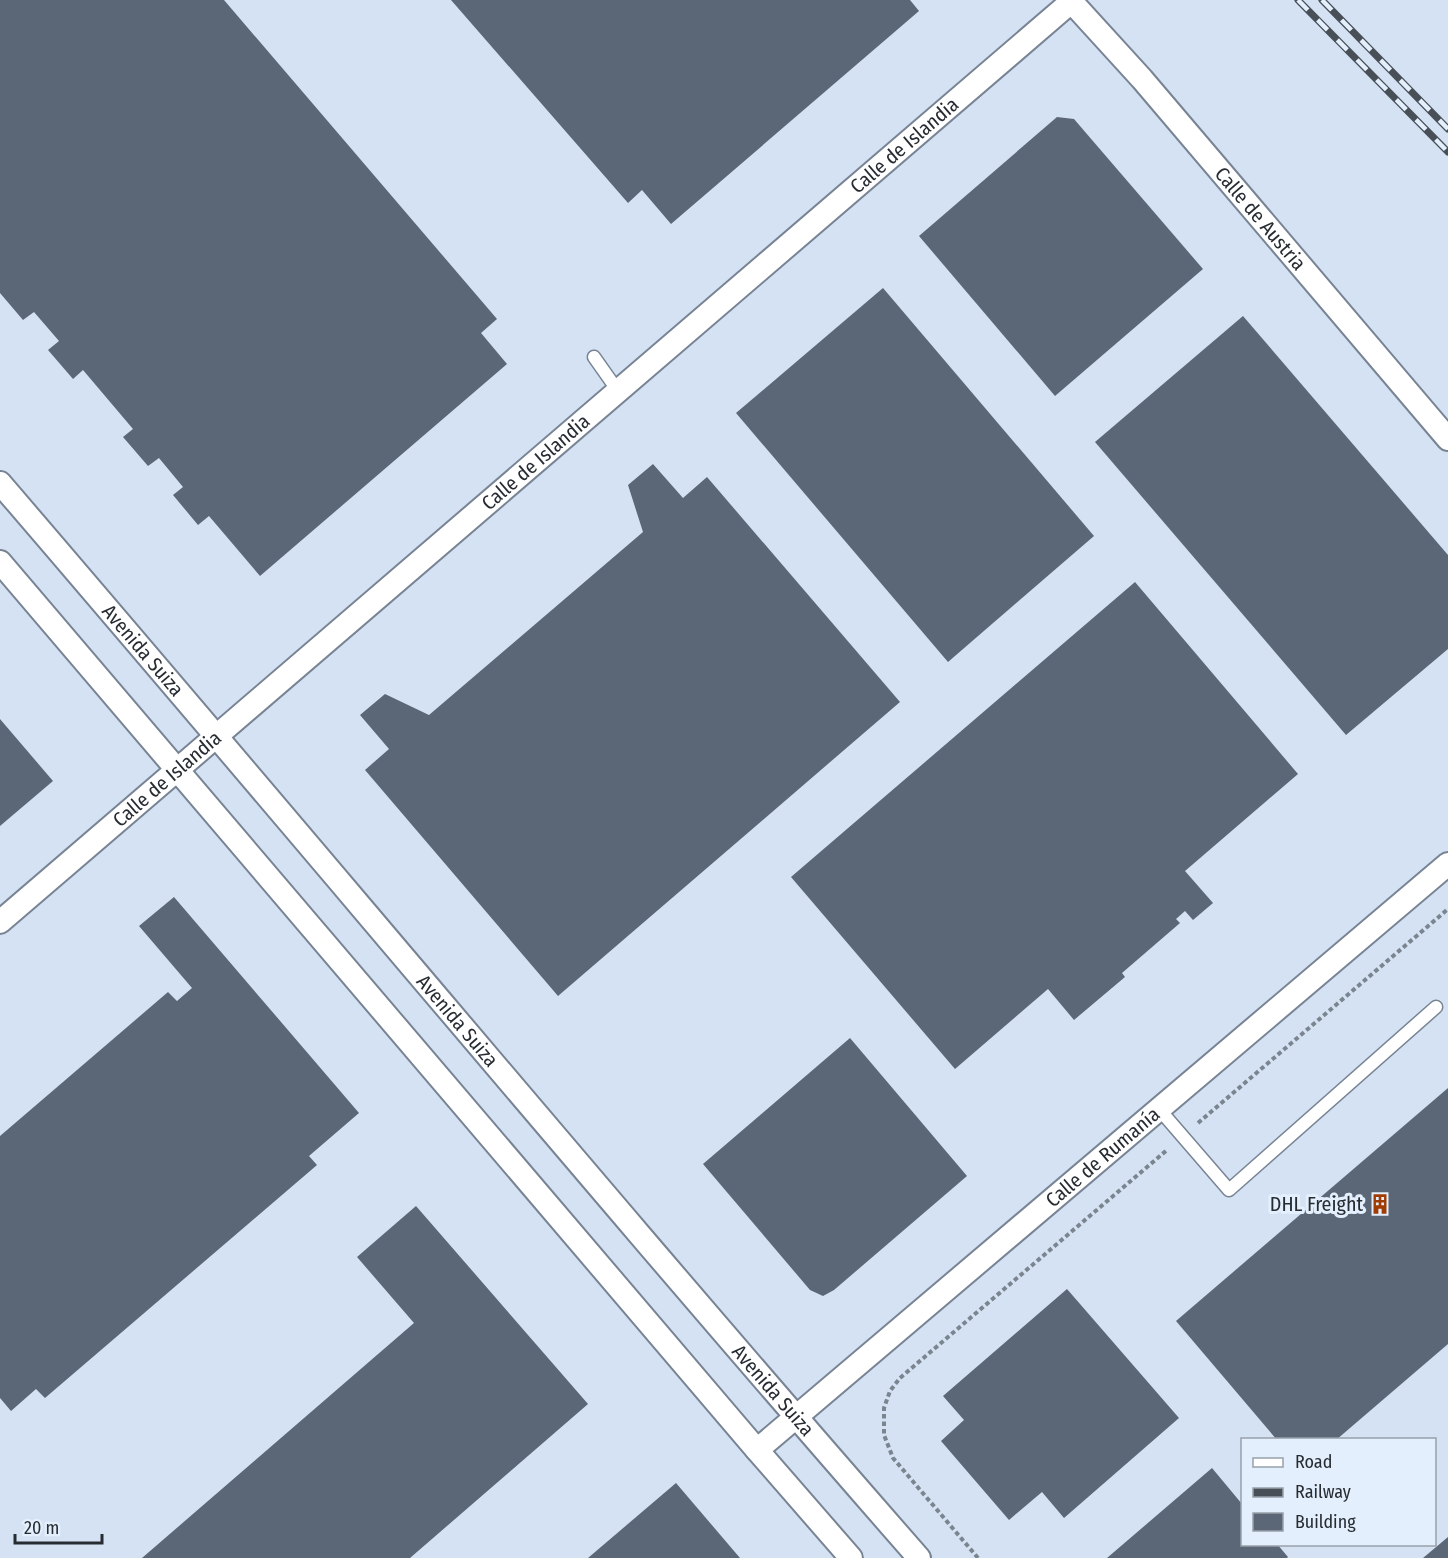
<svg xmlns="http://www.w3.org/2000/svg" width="1448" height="1558" viewBox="0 0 1448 1558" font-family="'Fira Sans Condensed',sans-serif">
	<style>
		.building { fill: #5b6776 }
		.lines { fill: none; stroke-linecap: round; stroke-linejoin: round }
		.service-casing { stroke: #788494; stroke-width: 15 }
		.minor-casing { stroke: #788494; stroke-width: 26 }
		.path { stroke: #7b8590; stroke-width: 4; stroke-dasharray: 4.5 3; stroke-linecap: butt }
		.service { stroke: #fff; stroke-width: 12 }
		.minor { stroke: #fff; stroke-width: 22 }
		.rail-casing { stroke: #484f57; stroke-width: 7 }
		.rail { stroke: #e3effc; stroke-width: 4.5; stroke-dasharray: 14; stroke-linecap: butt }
		.labels { text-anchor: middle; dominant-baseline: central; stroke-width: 6; stroke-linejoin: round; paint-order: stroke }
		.street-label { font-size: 20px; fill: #272c32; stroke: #e3effc }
		.poi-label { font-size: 20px; fill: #272c32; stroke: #e3effc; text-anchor: end }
	</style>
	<rect width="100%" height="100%" fill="#d4e2f3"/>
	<g class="building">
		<polygon points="0,0 224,0 497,319 481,333 507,364 260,576 209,516 198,525 173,495 183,487 159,458 148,466 123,437 133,429 83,370 73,379 48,350 59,341 34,312 23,320 0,293"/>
		<polygon points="451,0 910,0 919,11 671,224 642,190 628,203"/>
		<polygon points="1057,117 1074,119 1203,269 1055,396 919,236"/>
		<polygon points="883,288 1094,536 948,662 736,413"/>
		<polygon points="1243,316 1448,555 1448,649 1346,735 1095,442"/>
		<polygon points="653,464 683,498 707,477 900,702 558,996 365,770 389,749 360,715 385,694 429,715 643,532 628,485"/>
		<polygon points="1135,582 1298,774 1185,871 1213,903 1193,920 1185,911 1176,919 1180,923 1122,973 1125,977 1074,1020 1048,989 955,1069 791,877"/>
		<polygon points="0,719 53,781 0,826"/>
		<polygon points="174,897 359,1113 309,1156 317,1165 45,1398 36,1389 11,1411 0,1398 0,1136 168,992 177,1001 192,988 139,926"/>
		<polygon points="850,1038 967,1176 834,1290 823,1296 810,1290 703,1164"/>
		<polygon points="1448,1088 1448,1344 1336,1440 1277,1440 1176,1321"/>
		<polygon points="416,1206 588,1404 410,1558 142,1558 414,1323 357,1257"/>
		<polygon points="1067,1289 1179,1418 1064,1518 1042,1492 1009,1520 941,1441 964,1420 943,1396"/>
		<polygon points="1212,1468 1242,1504 1242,1544 1277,1544 1288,1557 1287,1558 1107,1558"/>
		<polygon points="676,1483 740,1558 588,1558"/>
		<polygon points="1448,1537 1448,1558 1423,1558"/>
	</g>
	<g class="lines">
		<g class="service-casing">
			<g id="service">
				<polyline points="594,357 618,391"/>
				<polyline points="1159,1109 1229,1190 1436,1007"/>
			</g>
		</g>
		<g class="minor-casing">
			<g id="minor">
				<path id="s1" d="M1070,0L1142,79L1448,439"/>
				<path id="s2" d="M0,483C307,840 608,1203 919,1558"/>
				<polyline points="0,562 757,1450 851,1558"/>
				<path id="s3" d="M0,922L1071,2"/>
				<path id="s4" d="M757,1450L1448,864"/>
			</g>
		</g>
		<g class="path">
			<polyline points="1198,1123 1448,909"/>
			<polyline points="978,1558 893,1458 884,1435 884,1408 890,1391 900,1378 1167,1150"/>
		</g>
		<use href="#service" class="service"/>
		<use href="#minor" class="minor"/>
		<g class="rail-casing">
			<g id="rail">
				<polyline points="1298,0 1448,152"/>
				<polyline points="1322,0 1448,129"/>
			</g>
		</g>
		<use href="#rail" class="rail"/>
	</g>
	<defs>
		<g id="building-bare" transform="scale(1.62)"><path d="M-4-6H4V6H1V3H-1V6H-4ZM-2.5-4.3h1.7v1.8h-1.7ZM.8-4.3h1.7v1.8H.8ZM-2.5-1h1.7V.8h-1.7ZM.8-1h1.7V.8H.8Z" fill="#a03c03" stroke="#e3effc" stroke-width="2.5" paint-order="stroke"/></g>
	</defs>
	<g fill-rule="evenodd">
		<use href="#building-bare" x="1380" y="1204"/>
	</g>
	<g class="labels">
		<g class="street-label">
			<text stroke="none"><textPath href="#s3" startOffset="1192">Calle de Islandia</textPath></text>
			<text stroke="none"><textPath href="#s1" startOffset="290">Calle de Austria</textPath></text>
			<text stroke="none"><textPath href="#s3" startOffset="706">Calle de Islandia</textPath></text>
			<text stroke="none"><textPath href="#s2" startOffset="220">Avenida Suiza</textPath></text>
			<text stroke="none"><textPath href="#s3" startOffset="220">Calle de Islandia</textPath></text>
			<text stroke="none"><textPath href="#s2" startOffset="706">Avenida Suiza</textPath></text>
			<text stroke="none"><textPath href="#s4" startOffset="453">Calle de Rumanía</textPath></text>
			<text stroke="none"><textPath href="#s2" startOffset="1192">Avenida Suiza</textPath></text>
		</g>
		<g class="poi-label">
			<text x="1363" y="1204">DHL Freight</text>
		</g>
	</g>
	<rect x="1241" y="1438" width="195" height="108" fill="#e3effc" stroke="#98a1ab" stroke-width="1.5"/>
	<rect x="1253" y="1458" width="30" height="9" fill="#ffffff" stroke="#98a1ab" stroke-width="1.5"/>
	<text x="1295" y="1468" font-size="18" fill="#272c32">Road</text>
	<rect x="1253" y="1488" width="30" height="9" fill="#484f57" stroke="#98a1ab" stroke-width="1.5"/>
	<text x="1295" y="1498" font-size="18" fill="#272c32">Railway</text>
	<rect x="1253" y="1513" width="30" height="18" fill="#5b6776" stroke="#98a1ab" stroke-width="1.5"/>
	<text x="1295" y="1528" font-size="18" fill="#272c32">Building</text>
	<path d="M15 1534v9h87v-9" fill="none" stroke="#272c32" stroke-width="3"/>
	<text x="24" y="1534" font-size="18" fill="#272c32" stroke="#e3effc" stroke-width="4.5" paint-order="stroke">20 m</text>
</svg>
